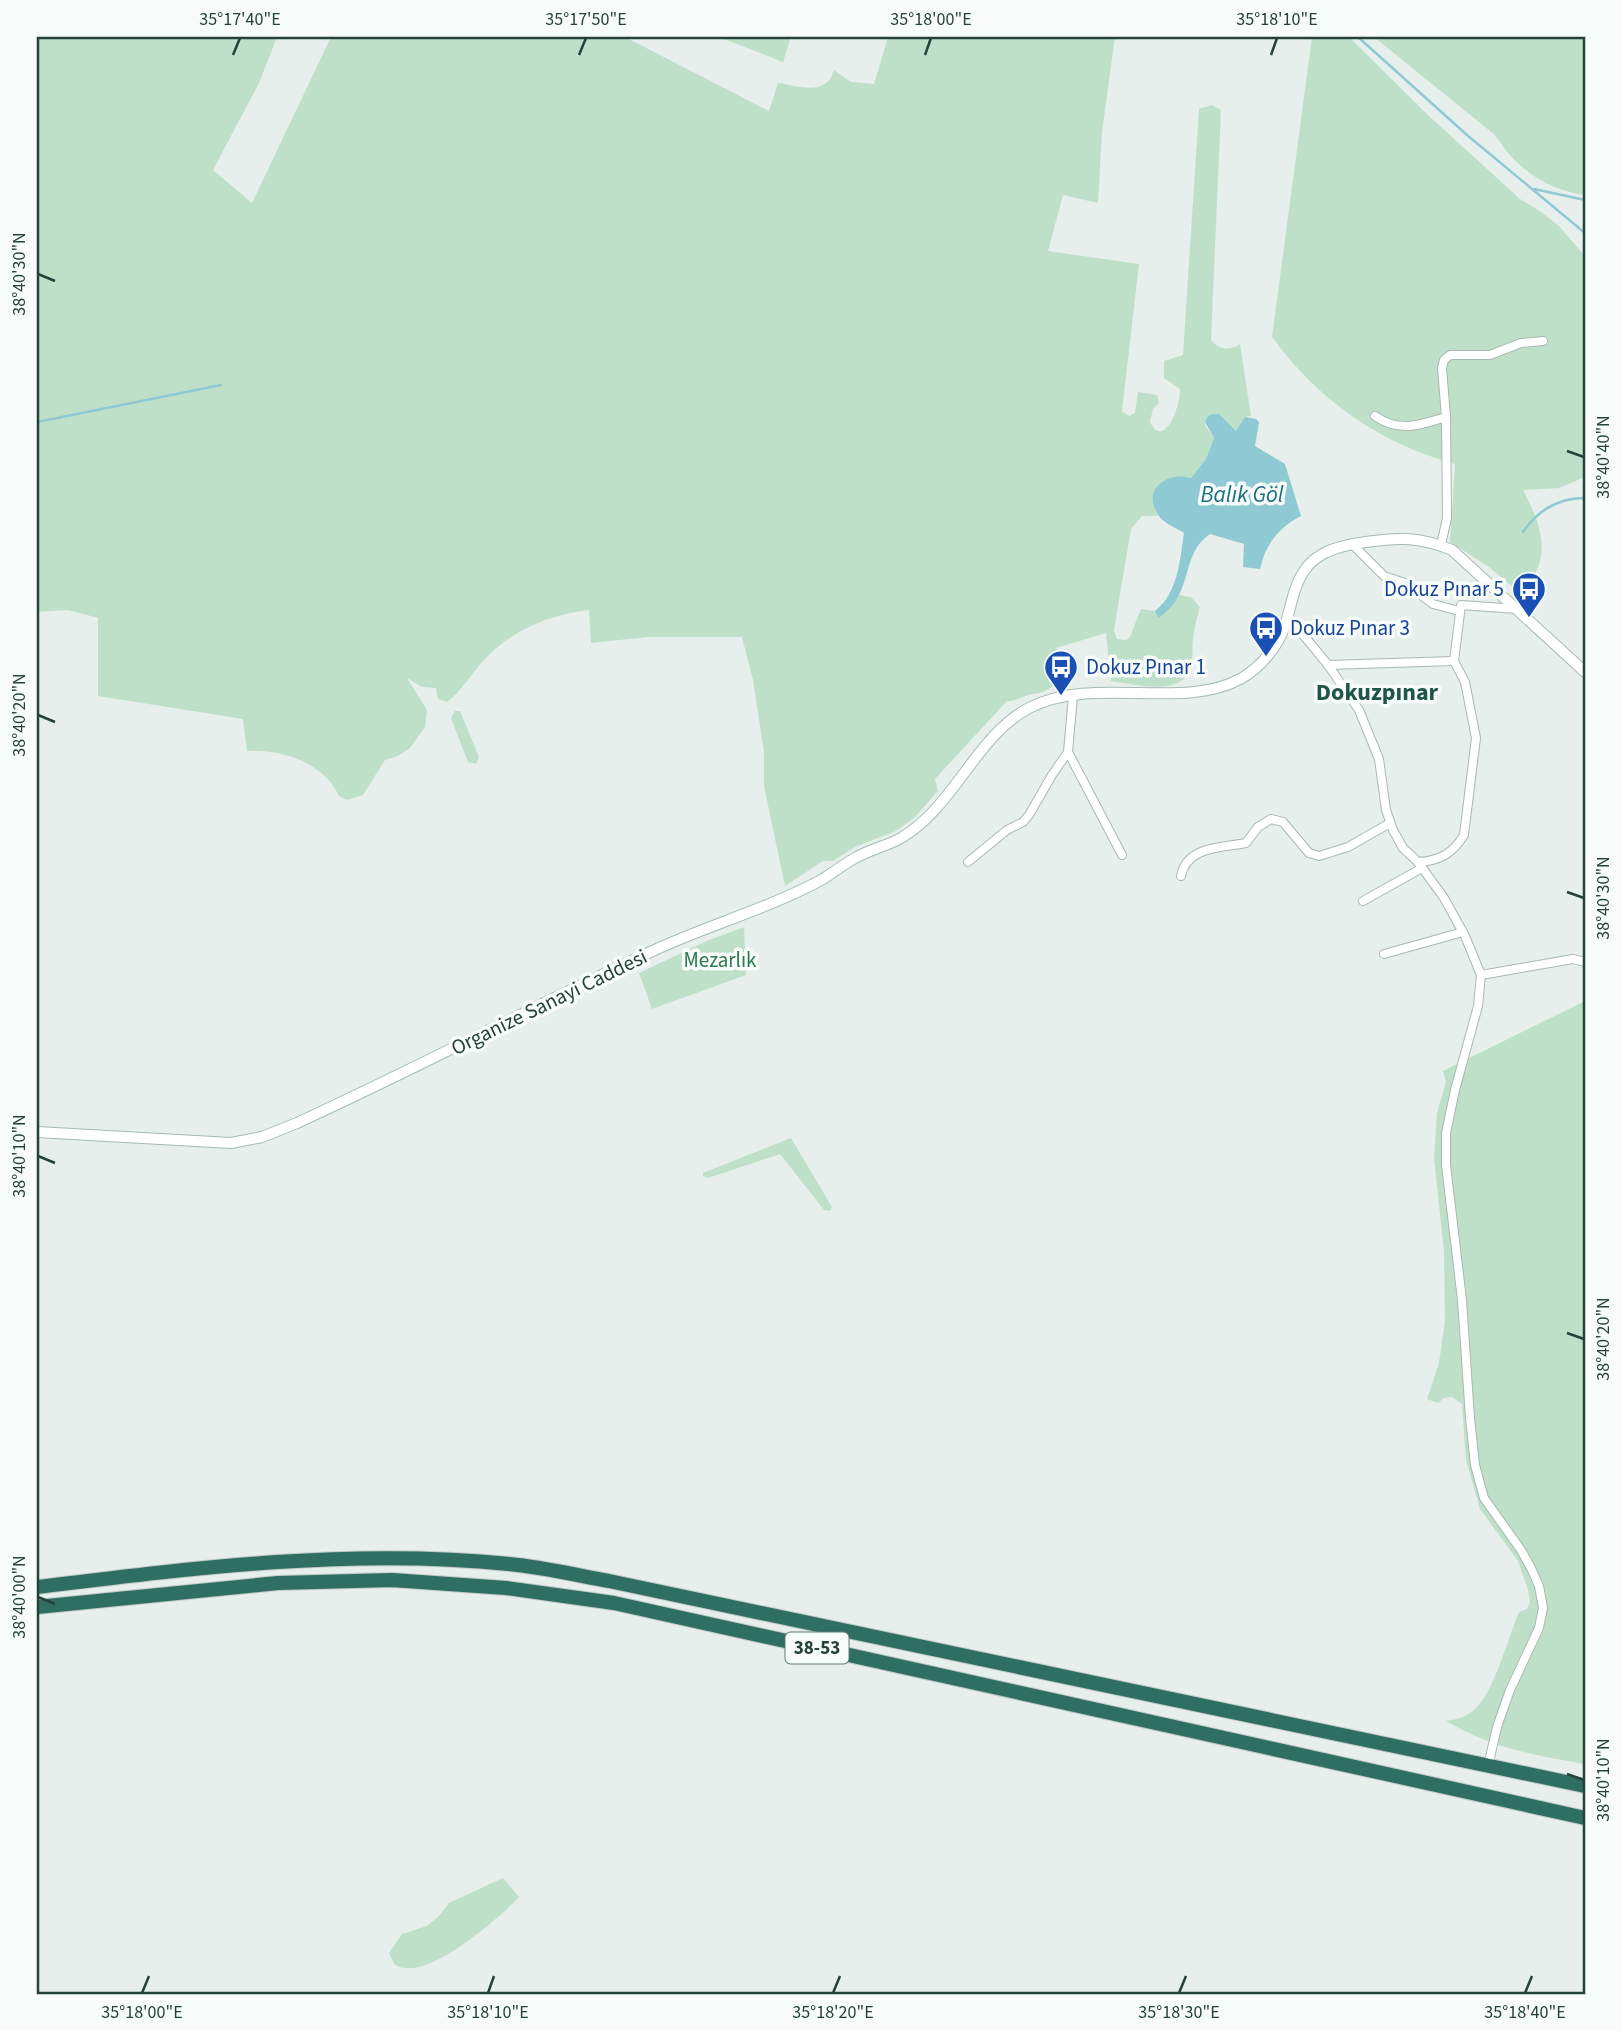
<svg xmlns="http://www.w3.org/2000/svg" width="1622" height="2031" viewBox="0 0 1622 2031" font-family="'Source Sans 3',sans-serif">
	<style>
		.green { fill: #bfe0c8 }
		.water { fill: #8ec9d4 }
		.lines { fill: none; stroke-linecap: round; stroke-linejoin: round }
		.stream { stroke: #8ec9d4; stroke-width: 2.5 }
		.street-casing { stroke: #a8b8b2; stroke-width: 10 }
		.secondary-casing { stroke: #a4bbb3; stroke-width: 12 }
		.highway-casing { stroke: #c2cac8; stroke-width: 16 }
		.street { stroke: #fff; stroke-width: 8 }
		.secondary { stroke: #fff; stroke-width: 10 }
		.highway { stroke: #2f6f62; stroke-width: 14 }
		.ticks { fill: none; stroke: #24423a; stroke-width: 2.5 }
		.labels { text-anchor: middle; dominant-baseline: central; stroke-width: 7; stroke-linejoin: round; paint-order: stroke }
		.shield { fill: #f7fbf9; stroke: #637a73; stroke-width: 2 }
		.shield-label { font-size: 19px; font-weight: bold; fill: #24423a }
		.transit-label { font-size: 21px; fill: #164399; stroke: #f7fbf9; text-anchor: start }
		.park-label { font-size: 21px; fill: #2d7a4b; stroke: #f7fbf9 }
		.street-label { font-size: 21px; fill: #24423a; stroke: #f7fbf9 }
		.water-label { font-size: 23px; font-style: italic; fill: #1c6f80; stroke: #f7fbf9 }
		.quarter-label { font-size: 24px; font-weight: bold; fill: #1f5548; stroke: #f7fbf9 }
		.neatline { fill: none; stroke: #24423a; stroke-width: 2.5 }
		.ticks-label { font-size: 18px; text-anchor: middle; fill: #24423a }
	</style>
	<rect width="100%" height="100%" fill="#e6efeb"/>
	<g class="green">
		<path d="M37,37H277L259,83L213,170L252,203L331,37H625L769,111L778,83C800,86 826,97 834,70L851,82L874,84L888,37H1115L1102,132L1098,203L1063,195L1048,251L1139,264L1122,411L1129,416L1135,413L1138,392L1157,395L1159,403L1153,409L1150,422C1164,451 1181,405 1180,389L1164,378V361L1183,355L1199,109L1212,105L1221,110L1211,340C1219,350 1230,351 1240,344L1251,416L1245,417L1237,431L1206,419L1205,425L1214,438L1206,459L1191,478C1185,476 1181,477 1175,479C1159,481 1156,484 1156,500C1156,506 1155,510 1158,516H1142L1131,529L1114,630L1117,639L1126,640L1130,637L1141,609L1155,611L1157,617L1171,607L1179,595L1191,597L1200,607C1197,618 1194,628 1193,639C1192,648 1193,658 1191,667C1182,698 1134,684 1111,681L1106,633L1056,648C1066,666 1063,686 1040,693C1036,694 1032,693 1029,695C1021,697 1016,701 1007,701L935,779L938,791L915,817L896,831L855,847L833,861H823L785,886L764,786V752L753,680L742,637H648L591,643L589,610C550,614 510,631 483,661C471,674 461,692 447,702L438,699L436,688L422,687L407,678L427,710L425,727L410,748L398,756L385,760L363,795L347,800L339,796C324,762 280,749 247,751L243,719L98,696V618L68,610L37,612Z"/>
		<polygon points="719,37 791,37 783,62"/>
		<path d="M1312,37H1349L1429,116L1520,199L1540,211L1559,226L1585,256V477L1559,488L1523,490C1542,526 1555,562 1519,592L1489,567L1450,542L1455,464C1379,443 1318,400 1272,337Z"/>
		<path d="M1374,37H1585V195C1546,190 1516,168 1495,135Z"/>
		<polygon points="455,711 460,711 479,757 476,764 468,762 451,718"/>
		<polygon points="744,927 746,975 652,1009 639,973 709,940"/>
		<path d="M1585,1001V1764C1535,1756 1490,1747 1446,1721C1457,1719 1468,1717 1476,1708C1494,1691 1509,1636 1519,1612L1527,1609L1530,1602L1528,1590L1518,1561L1480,1509L1466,1460L1462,1404L1452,1397L1444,1398L1438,1403L1427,1399L1439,1363L1445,1320L1444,1252L1434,1158L1437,1113L1446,1082L1443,1071Z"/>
		<polygon points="791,1138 832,1207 830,1211 824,1210 780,1154 708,1178 703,1176 703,1173"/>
		<path d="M503,1878L519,1897C499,1918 423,1986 394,1964L389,1953L402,1934L427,1926L439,1916L449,1903Z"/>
	</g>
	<path class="water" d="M1213,414H1219L1236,431L1245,417L1256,419L1259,422L1255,446L1285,464L1301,516C1279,527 1265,545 1260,569L1243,567L1244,544L1210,534C1179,555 1195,595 1158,618L1155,611C1178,594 1180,559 1184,533C1175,527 1162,523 1157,513C1142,488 1169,471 1191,478L1206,459L1214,438L1205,422L1208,416Z"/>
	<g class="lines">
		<g class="stream">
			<polyline points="1358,37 1467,135 1585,233"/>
			<polyline points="1534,189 1585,200"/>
			<polyline points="37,422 221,385"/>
			<path d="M1523,532C1538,510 1559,498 1585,498"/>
		</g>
		<g class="street-casing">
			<g id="street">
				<path d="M1375,416C1399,433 1420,425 1446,417"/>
				<polyline points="1352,544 1384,576 1405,583 1433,604 1459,611"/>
				<polyline points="1441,545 1447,518 1446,417 1442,368 1444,360 1450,355 1490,355 1521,343 1543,341"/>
				<polyline points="1287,615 1328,665 1359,710 1379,759 1386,810 1393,830 1403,848 1418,862 1444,898 1465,936 1481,975 1478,1006 1455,1090 1446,1133 1446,1165 1462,1300 1470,1418 1475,1465 1484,1498 1521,1550 1531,1568 1539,1586 1543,1608 1539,1628 1510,1690 1497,1727 1488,1766"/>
				<polyline points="1328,665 1454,661"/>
				<polyline points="1068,752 1122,855"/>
				<polyline points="968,862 1007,830 1023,822 1029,815 1052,775 1068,752 1073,696"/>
				<path d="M1418,862C1440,861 1453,853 1464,835L1476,738L1465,682L1454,661L1461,605L1517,609"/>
				<path d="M1181,876C1187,846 1221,848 1246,843L1258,827L1271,819L1283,822L1309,853L1319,856L1348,847L1390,823"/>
				<polyline points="1363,901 1422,868"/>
				<polyline points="1384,954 1463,932"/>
				<polyline points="1481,975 1573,959 1585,962"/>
			</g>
		</g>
		<g class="secondary-casing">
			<path id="secondary" d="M37,1132L231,1143L262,1137L297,1123C419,1067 538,1004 659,948C712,924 772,907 823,879C834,872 845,863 857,857C871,849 887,846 901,838C954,807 976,736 1029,708C1095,674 1182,712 1242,678C1261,667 1278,646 1285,626C1293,600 1295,570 1321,555C1334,547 1351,544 1366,542C1401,537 1420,537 1452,550L1585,672"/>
		</g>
		<g class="highway-casing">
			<g id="highway">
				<path d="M37,1587C193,1568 351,1548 509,1564C542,1567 576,1575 609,1581L1585,1786"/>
				<polyline points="37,1607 278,1583 392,1580 506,1588 614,1603 1585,1818"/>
			</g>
		</g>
		<use href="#street" class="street"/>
		<use href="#secondary" class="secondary"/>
		<use href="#highway" class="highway"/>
	</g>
	<path class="ticks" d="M233,55L240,38M579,55L586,38M925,55L931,38M1271,55L1277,38M38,274L55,281M1567,451L1584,457M38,715L55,722M1567,892L1584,898M38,1156L55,1163M1567,1333L1584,1339M38,1597L55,1604M1567,1774L1584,1780M142,1993L149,1976M488,1993L494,1976M833,1993L840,1976M1179,1993L1186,1976M1525,1993L1532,1976"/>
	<defs>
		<g id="bus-pin" transform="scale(1.75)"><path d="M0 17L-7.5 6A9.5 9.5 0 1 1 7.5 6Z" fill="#1a4fb4" stroke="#f7fbf9"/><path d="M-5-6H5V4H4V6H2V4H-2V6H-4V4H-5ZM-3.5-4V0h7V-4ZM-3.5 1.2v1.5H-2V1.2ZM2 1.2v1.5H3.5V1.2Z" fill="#fff"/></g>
	</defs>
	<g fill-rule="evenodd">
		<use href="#bus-pin" x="1529" y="589"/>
		<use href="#bus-pin" x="1266" y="628"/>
		<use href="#bus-pin" x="1061" y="667"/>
	</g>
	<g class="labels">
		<rect class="shield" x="785.5" y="1632.5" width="63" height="31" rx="5"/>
		<g class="shield-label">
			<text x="817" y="1648">38-53</text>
		</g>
		<g class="transit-label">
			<text x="1504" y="589" text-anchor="end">Dokuz Pınar 5</text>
			<text x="1290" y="628">Dokuz Pınar 3</text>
			<text x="1086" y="667">Dokuz Pınar 1</text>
		</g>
		<g class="park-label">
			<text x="720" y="960">Mezarlık</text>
		</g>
		<g class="street-label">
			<text transform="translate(549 1002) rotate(-26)">Organize Sanayi Caddesi</text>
		</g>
		<g class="water-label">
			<text x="1242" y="494">Balık Göl</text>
		</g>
		<g class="quarter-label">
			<text x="1377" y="692">Dokuzpınar</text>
		</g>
	</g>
	<rect width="1622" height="2031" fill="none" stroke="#f7fbf9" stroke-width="77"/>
	<rect x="38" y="38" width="1546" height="1955" class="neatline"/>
	<g class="ticks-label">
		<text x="240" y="25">35°17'40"E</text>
		<text x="586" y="25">35°17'50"E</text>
		<text x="931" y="25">35°18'00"E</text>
		<text x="1277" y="25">35°18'10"E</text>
		<text transform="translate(19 274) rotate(-90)" y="6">38°40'30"N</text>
		<text transform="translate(1603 457) rotate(-90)" y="6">38°40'40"N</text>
		<text transform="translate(19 715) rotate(-90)" y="6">38°40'20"N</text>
		<text transform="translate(1603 898) rotate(-90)" y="6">38°40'30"N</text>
		<text transform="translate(19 1156) rotate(-90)" y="6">38°40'10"N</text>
		<text transform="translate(1603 1339) rotate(-90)" y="6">38°40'20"N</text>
		<text transform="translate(19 1597) rotate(-90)" y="6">38°40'00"N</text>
		<text transform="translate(1603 1780) rotate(-90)" y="6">38°40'10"N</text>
		<text x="142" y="2018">35°18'00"E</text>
		<text x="488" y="2018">35°18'10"E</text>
		<text x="833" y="2018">35°18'20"E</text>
		<text x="1179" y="2018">35°18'30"E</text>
		<text x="1525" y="2018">35°18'40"E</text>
	</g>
</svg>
